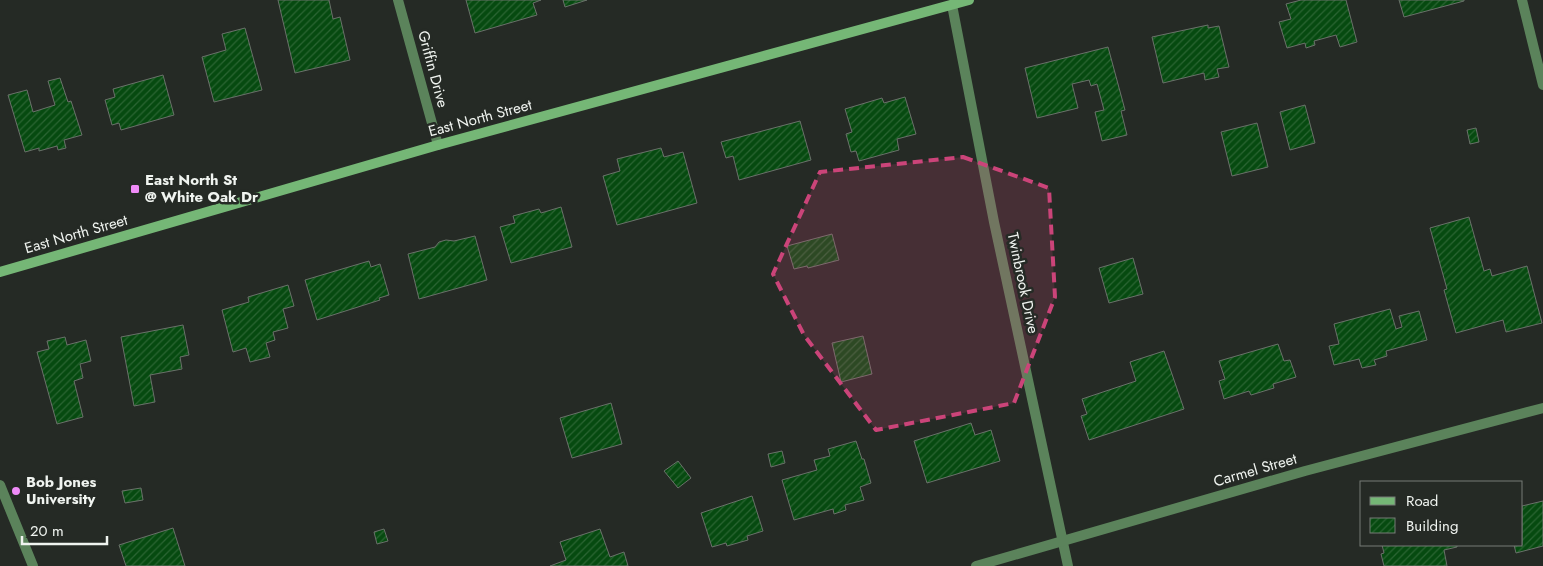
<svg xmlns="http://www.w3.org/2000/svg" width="1543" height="566" viewBox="0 0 1543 566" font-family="Jost,sans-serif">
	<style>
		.building { fill: url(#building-hatch); stroke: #6a716a }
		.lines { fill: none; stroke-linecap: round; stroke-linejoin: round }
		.street { stroke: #5b835b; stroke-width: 10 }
		.secondary { stroke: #75b776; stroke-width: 10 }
		.marked { fill: #cb4479; fill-opacity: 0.2; stroke: #cb4479; stroke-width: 4; stroke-dasharray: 10 6; stroke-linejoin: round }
		.poi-dot { fill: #ef8bf7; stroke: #252a25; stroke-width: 2 }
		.labels { text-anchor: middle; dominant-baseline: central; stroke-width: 5; stroke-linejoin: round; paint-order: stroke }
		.street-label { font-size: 15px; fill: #f0f4f0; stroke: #252a25 }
		.poi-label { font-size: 15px; font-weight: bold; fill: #f0f4f0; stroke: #252a25; text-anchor: start }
	</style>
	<defs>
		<pattern id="building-hatch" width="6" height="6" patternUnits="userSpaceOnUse" patternTransform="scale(1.25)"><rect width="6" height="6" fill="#064a10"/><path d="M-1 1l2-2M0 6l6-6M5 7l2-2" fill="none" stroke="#2b6533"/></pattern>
	</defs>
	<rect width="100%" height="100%" fill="#252a25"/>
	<g class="building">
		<polygon points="278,0 329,0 333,19 340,17 350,60 295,73"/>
		<polygon points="466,0 541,0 533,3 537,15 475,33"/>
		<polygon points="563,0 587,0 565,7"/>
		<polygon points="1301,0 1346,0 1357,42 1340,47 1336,35 1314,41 1315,45 1306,48 1305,43 1287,48 1279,22 1291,19 1286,4"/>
		<polygon points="1399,0 1464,0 1464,1 1404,17"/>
		<polygon points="1208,25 1208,28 1219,26 1229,67 1217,69 1219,77 1205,80 1204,73 1163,83 1152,37"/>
		<polygon points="245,28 262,90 214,102 202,57 226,50 222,34"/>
		<polygon points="1108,47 1125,110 1121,111 1127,135 1102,141 1095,112 1104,110 1097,84 1091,86 1089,80 1072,84 1078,108 1037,118 1025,68"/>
		<polygon points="163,75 174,115 121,130 119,123 112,125 105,100 115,97 113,89"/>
		<polygon points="60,78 68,102 71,101 82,135 64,140 66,148 58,150 57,146 39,151 39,148 25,152 8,95 27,90 33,112 55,105 48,81"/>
		<polygon points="905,97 916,134 897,139 899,150 859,161 856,151 851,152 846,134 852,132 845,109 882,98 884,103"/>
		<polygon points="1305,105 1315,143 1290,150 1280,112"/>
		<polygon points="800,121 811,160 739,180 733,156 726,158 721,142"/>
		<polygon points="1257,123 1268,167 1232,176 1221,132"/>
		<polygon points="1476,128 1479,142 1470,144 1467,130"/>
		<polygon points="661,148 664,157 683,152 697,203 617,225 603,176 620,171 617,159"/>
		<polygon points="561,207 572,247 511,263 500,227 515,223 513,216 539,209 541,213"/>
		<polygon points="1469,217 1484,271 1490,269 1492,276 1527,266 1542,323 1506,332 1503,320 1456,333 1444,290 1447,289 1430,228"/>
		<polygon points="832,234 839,260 808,268 807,266 794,269 787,246"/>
		<polygon points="475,236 487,280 419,299 408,254 435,247 439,242 446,240 454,241"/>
		<polygon points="1133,258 1143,294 1109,303 1099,268"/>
		<polygon points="369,261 371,267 380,264 389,295 379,298 380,300 317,320 305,280"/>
		<polygon points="288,285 294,306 283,309 288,328 273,332 275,340 266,343 270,357 250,362 246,348 233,352 222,310 249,302 248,297"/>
		<polygon points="1390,309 1396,329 1402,327 1399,316 1419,311 1427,340 1386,351 1387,356 1374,360 1376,365 1362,368 1359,359 1334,365 1329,346 1339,344 1334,324"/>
		<polygon points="183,325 189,355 180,357 182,369 150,375 155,402 134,406 121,337"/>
		<polygon points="863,336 872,374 841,382 832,343"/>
		<polygon points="65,337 67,345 86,340 91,361 80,364 83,378 74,381 83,417 57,424 37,352 49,349 47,341"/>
		<polygon points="1278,344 1284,361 1290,360 1296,377 1273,384 1274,388 1251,395 1249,391 1224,399 1219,381 1225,379 1219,361"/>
		<polygon points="1164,351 1184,409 1089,440 1081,416 1087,414 1082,399 1136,381 1130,362"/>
		<polygon points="611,403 622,444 572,458 560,418"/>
		<polygon points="971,423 975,435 991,430 1000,461 927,483 914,441"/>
		<polygon points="856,441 862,459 864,459 871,483 860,487 864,500 845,505 846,510 834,514 833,509 794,520 782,480 817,470 814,460 830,456 828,449"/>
		<polygon points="782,451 785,463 771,467 768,454"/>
		<polygon points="678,461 691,478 678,488 664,471"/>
		<polygon points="141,488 143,500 125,503 122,491"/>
		<polygon points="752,496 763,531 747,536 748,540 727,546 726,543 712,547 701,513"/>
		<polygon points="1543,501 1543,546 1516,553 1514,545 1522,545 1522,506"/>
		<polygon points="173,528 185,566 126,566 119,545"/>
		<polygon points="384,529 388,541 377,544 374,532"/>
		<polygon points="600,529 610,557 624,552 628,566 550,566 566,560 560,542"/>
		<polygon points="1382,545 1457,545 1457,547 1444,550 1447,566 1384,566 1381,554 1384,553"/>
	</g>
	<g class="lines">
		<g class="street">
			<polyline points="398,0 438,145"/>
			<polyline points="1522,0 1543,85"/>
			<polyline points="952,5 994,222 1068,566"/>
			<polyline points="0,485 33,566"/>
			<polyline points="976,566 1305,471 1543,408"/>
		</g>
		<polyline class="secondary" points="0,272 438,145 969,0"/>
	</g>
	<path class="marked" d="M963,157L1049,188L1055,297L1014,403L876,430L804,335L773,274L820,172Z"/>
	<g class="poi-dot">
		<rect x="130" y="184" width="10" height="10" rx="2.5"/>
		<circle cx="16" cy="491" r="5"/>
	</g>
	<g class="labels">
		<g class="street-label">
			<text transform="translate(433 69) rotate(75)">Griffin Drive</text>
			<text transform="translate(480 118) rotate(-15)">East North Street</text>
			<text transform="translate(76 234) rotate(-16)">East North Street</text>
			<text transform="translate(1023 283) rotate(78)">Twinbrook Drive</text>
			<text transform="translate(1255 470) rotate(-16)">Carmel Street</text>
		</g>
		<g class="poi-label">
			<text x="145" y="180">East North St<tspan x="145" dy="17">@ White Oak Dr</tspan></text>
			<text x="26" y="482">Bob Jones<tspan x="26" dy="17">University</tspan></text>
		</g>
	</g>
	<rect x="1360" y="481" width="162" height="65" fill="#252a25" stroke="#767b76"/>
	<rect x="1370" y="497" width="25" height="8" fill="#75b776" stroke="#767b76"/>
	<text x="1406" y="506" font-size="15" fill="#f0f4f0">Road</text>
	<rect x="1370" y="518" width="25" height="15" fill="url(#building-hatch)" stroke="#767b76"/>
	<text x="1406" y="531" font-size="15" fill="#f0f4f0">Building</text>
	<path d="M22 536v8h85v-8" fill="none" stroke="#f0f4f0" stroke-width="2.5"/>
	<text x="30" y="536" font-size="15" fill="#f0f4f0" stroke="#252a25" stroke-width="4" paint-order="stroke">20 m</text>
</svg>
